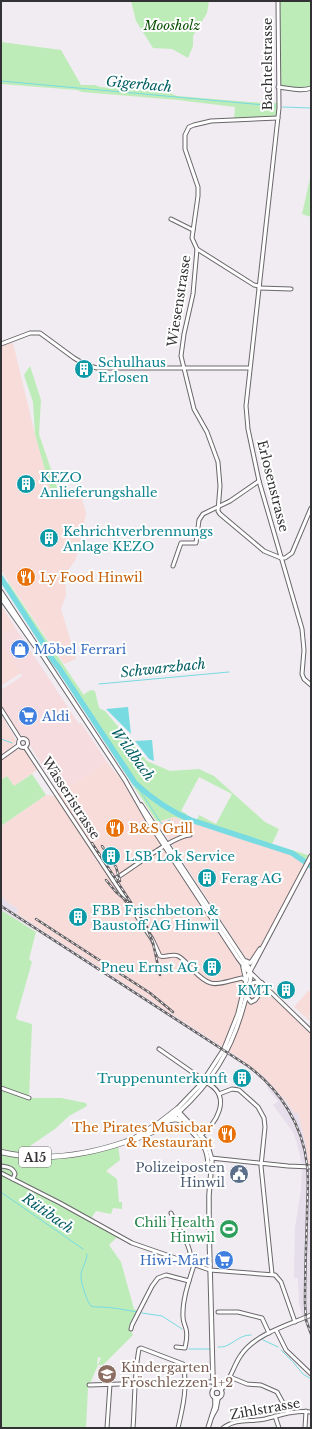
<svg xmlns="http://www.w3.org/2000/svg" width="312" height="1429" viewBox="0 0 312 1429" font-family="'Libre Baskerville',serif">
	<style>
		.commercial { fill: #f7dcdf }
		.industrial { fill: #f7dcda }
		.built { fill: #e6deea }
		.green { fill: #beecb9; fill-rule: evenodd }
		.water { fill: #78dbe1 }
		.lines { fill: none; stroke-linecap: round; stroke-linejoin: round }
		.stream { stroke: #78dbe1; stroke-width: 1 }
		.river { stroke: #78dbe1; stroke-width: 5.5 }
		.minor-casing { stroke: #6a676b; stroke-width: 5 }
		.major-casing { stroke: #6a676b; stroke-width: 5.5 }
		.highway-casing { stroke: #6a676b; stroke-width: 6 }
		.minor { stroke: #fff; stroke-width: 3 }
		.major { stroke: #fff; stroke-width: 3.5 }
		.highway { stroke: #fff; stroke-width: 4.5 }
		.rail-casing { stroke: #636164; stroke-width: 2.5 }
		.rail { stroke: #fff; stroke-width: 1; stroke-dasharray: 3; stroke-linecap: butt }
		.minor-bridge-casing { stroke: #6a676b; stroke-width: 5; stroke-linecap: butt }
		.minor-bridge { stroke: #fff; stroke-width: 3 }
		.labels { text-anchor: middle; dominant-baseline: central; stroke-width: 4; stroke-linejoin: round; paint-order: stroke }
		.shield { fill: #fff; stroke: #706f70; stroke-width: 1 }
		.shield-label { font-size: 12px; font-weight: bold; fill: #323133 }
		.park-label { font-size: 13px; font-style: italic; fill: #0d5206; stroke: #fff }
		.street-label { font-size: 13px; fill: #323133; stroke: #fff }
		.culture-label { font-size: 13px; fill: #0d838f; stroke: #fff; text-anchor: start }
		.food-label { font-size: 13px; fill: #c56008; stroke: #fff; text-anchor: start }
		.shop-label { font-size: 13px; fill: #366cbe; stroke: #fff; text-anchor: start }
		.service-label { font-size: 13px; fill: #4e5e75; stroke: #fff; text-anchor: end }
		.leisure-label { font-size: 13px; fill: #27864d; stroke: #fff; text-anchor: end }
		.education-label { font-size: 13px; fill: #785e54; stroke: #fff; text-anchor: start }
		.water-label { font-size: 14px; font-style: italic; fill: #035e63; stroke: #fff }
	</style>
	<rect width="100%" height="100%" fill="#f0ecf1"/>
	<polygon class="commercial" points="15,627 79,724 81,723 107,762 60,793 29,744 28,740 18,732 1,706 1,690 22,676 1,643 1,636"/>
	<g class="industrial">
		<polygon points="13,343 35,434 53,498 77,489 80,492 86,513 80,546 75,561 65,574 66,595 61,609 76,659 64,664 1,570 1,345"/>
		<polygon points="1,605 15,627 1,636"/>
		<polygon points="1,643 21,673 1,686"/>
		<polygon points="1,714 16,740 13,746 17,750 20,749 25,751 37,770 14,786 7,776 1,780"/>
		<polygon points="107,762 139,802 247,970 311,1031 311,1170 311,1166 308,1166 306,1148 298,1113 294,1113 285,1100 262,1075 233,1054 17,914 18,909 4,900 5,898 1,897 1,826 46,795 55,796"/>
		<polygon points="174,817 292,855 306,865 263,945 249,960 246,958 157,822"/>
		<polygon points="308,991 311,991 311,1013 308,1016 311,1019 311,1022 294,1007"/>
	</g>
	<g class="built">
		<polygon points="1,897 5,898 4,900 18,909 17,911 17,914 222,1047 221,1050 40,933 1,910"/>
		<polygon points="233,1054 262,1075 285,1100 294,1113 298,1113 306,1148 308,1165 311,1166 311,1312 307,1314 311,1331 311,1337 302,1315 299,1303 298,1278 294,1278 295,1227 301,1190 302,1165 297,1143 293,1132 273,1105 278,1101 268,1089 264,1080 248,1068 231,1057"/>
	</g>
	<g class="green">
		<polygon points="131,1 209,1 207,13 193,36 193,46 188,58 172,49 153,48 136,21"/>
		<polygon points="278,1 311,1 311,88 306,90 278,87"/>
		<polygon points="1,42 61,50 81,85 95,85 100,87 170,93 177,96 249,102 279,103 278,118 234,120 235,107 178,100 82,92 77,90 1,84"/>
		<polygon points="311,174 311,217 302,214"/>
		<polygon points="30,366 41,400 39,434 60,496 53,499 35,434 33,402 24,375"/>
		<path d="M8,582L83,694L85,696L84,694L91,690L95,691L99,708L105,711L147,761L170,771L199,769L214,776L265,822L279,829L272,844L311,856L306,865L292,855L174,817L157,822L8,593ZM199,777L232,794L216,824L199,815L197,820L187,816V814L181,811Z"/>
		<polygon points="32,774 46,795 1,826 1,780 7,776 14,786"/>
		<polygon points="1,910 36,932 29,959 32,962 16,1018 18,1020 32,1024 29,1098 61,1098 86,1103 87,1106 69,1116 55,1129 30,1146 41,1157 54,1157 118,1145 120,1160 106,1171 117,1179 119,1202 122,1202 122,1209 113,1208 111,1214 96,1211 90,1220 118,1236 109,1245 121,1262 134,1309 138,1311 129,1327 133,1335 103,1365 98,1365 101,1358 98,1357 97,1364 98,1365 88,1388 86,1428 1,1428"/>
	</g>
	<g class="water">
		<polygon points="128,707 131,734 106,709"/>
		<polygon points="152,740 154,761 149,759 135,741"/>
	</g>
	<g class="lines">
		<g class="stream">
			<polyline points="1,81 275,106"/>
			<polyline points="283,107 311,108"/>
			<polyline points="99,684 229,672"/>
			<polyline points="1,739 12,743"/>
			<polyline points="135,783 161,823 162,824 170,820"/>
			<polyline points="2,1193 83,1249"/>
			<path d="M87,1254C87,1263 80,1269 81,1278C81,1283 88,1304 91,1306C94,1307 97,1307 100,1307C113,1307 124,1310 137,1312"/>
			<polyline points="142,1313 162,1316 182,1329"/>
			<polyline points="263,1340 278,1347"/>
			<path d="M218,1347C221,1347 225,1347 228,1345C236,1341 241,1335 251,1335"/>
			<polyline points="189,1349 210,1349"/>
			<polyline points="281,1350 292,1361"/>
			<polyline points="293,1362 303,1374 311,1379"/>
		</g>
		<path class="river" d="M1,578L41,640L52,659L59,668L135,783C152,799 169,811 191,820L292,853L311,866"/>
		<g class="minor-casing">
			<g id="minor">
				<polyline points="278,1 279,108 246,406 248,429 259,481 302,629 304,650 302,674 304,679 311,685"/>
				<path d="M278,87C289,88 301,92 311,88"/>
				<polyline points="278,118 211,121 194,125 189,127 185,135 185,149 198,187 198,196 192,238 197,249 193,294 184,334 181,356 194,409 207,432 218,462 220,486 218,511 220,514 264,551 281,558 285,558 292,553 311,508"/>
				<polyline points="171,219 193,230"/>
				<polyline points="197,249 254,285 259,286"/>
				<polyline points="259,288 291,289"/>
				<polyline points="1,344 30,333 40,333 74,358 86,365 97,368 249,368"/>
				<polyline points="173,566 181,543 196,543 199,520 203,514 230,501 259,481"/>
				<polyline points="1,709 20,739"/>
				<circle cx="23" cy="743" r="4.5"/>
				<path d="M25,747L152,939L160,956C166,958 172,953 178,956C184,959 188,965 192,969C212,990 215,984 242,978L246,981"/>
				<polyline points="1,758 19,745"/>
				<path d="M113,880C131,870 172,836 190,835"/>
				<polyline points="250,972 311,1031"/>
				<polyline points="159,1049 202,1079"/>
				<polyline points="1,1088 29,1098"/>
				<polyline points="219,1094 232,1089 239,1090 258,1107 264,1118 265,1127 261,1166 272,1274"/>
				<path d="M200,1136C216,1124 232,1098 209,1084"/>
				<polyline points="211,1158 288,1166 311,1167"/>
				<path d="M1,1166C7,1167 13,1167 15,1174L13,1179"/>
				<polyline points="1,1173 60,1203 132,1243 210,1270 275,1275 281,1282 295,1322"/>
				<path d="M171,1213C176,1225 195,1250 190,1263"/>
				<polyline points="218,1312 238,1312 262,1318 269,1333"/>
				<polyline points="131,1329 132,1325 152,1286 158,1278 166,1275 189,1281"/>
				<polyline points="276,1330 286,1350 311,1374"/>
				<path d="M176,1347L185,1348C186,1342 188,1336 186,1329C185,1325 183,1322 183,1317C182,1300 189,1281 194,1265"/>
				<polyline points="230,1377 247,1384 261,1385 277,1392 288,1412"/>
				<polyline points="89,1385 184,1382 213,1382"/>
				<path d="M221,1390C231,1380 233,1366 241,1355C255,1334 288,1325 311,1315"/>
				<polyline points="275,1416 279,1428"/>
				<polyline points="107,1428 110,1384"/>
				<path d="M133,1428C135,1402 134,1375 139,1349L141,1348L183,1364C188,1385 183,1407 178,1428"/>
				<path d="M223,1428C236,1418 251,1422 265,1419C281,1415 294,1410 311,1412"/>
				<polyline points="305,1428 306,1411"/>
			</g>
		</g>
		<g class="major-casing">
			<g id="major">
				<polyline points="1,592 125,780 150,824 238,958 247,970 250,972"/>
				<polyline points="1,598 35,646"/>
				<path d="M141,805L249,968L251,975C250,986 246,997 243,1008C231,1051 211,1083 178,1113"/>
				<polyline points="246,961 250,963 252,961 260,949"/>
				<polyline points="243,967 246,980"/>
				<polygon points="257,982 262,983 263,989 255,1000 251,1002 247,997 250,992 253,983"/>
				<polyline points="177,1109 202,1083 224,1049 238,1014 247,977 311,856"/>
				<polyline points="177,1110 205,1140 209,1150 212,1160 209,1195 209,1228 213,1380 215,1388"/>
				<path d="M177,1111C182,1125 197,1134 204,1147C209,1155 207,1164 210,1171"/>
				<circle cx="217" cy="1393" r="5"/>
				<polyline points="212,1416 216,1409 218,1398"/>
				<polyline points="208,1428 215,1406 215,1398"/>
			</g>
		</g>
		<g class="highway-casing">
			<g id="highway">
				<polyline points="170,1120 176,1119 183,1121"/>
				<polyline points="135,1138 159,1123 177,1109"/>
				<path d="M1,1152C43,1162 84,1156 125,1142C136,1139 146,1136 156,1130C164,1125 170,1119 178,1113"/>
			</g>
		</g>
		<use href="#minor" class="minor"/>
		<use href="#major" class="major"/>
		<use href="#highway" class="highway"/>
		<g class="rail-casing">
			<g id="rail">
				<polyline points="92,843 147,927 153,943 160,975"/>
				<polyline points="102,846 116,867 120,881"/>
				<polyline points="106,880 116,892 128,902"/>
				<path d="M1,906L248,1066C280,1090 303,1125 307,1165C309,1182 307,1200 307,1217C306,1246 305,1274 305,1303L306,1320L311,1334"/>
				<polyline points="36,919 150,993 173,1012"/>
			</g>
		</g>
		<use href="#rail" class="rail"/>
		<g class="minor-bridge-casing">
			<polyline id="minor-bridge" points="202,1079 209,1084"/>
		</g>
		<use href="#minor-bridge" class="minor-bridge"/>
	</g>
	<defs>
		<g id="building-disc" transform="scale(1)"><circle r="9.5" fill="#0f9aa8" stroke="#fff"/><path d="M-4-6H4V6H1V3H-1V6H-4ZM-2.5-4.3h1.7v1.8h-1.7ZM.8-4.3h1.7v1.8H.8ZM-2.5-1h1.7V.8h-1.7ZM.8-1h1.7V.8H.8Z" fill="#fff"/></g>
		<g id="restaurant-disc" transform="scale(1)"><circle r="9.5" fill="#e8710a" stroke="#fff"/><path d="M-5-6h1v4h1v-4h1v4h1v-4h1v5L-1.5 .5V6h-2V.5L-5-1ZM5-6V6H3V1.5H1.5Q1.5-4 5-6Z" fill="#fff"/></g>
		<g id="shop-disc" transform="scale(1)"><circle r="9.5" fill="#3f7fe0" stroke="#fff"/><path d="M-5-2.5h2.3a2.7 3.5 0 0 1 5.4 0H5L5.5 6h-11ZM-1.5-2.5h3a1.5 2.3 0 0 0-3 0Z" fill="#fff"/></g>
		<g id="supermarket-disc" transform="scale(1)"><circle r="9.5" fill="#3f7fe0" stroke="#fff"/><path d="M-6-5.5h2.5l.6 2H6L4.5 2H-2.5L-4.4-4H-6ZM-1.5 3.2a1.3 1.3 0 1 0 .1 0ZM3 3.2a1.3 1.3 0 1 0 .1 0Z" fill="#fff"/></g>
		<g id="civic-disc" transform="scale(1)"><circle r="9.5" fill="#5c6f8a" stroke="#fff"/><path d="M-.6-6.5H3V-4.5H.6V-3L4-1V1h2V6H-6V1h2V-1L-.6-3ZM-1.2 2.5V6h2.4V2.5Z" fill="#fff"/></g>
		<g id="stadium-disc" transform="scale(1)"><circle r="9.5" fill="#2e9e5b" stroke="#fff"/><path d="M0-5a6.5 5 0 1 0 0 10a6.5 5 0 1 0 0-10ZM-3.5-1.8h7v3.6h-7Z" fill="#fff"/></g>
		<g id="school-disc" transform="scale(1)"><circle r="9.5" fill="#8d6e63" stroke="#fff"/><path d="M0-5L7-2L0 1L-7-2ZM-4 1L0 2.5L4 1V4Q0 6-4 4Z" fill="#fff"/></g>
	</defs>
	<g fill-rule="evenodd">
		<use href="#building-disc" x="84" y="369"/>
		<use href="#building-disc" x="26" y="484"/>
		<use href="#building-disc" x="49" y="538"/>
		<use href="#restaurant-disc" x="26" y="577"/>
		<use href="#shop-disc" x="20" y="649"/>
		<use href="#supermarket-disc" x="28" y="716"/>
		<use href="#restaurant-disc" x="115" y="828"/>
		<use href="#building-disc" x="111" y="856"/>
		<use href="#building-disc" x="207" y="878"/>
		<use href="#building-disc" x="78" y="917"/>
		<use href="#building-disc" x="212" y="967"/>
		<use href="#building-disc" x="286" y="990"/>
		<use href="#building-disc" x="242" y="1078"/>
		<use href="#restaurant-disc" x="227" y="1134"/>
		<use href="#civic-disc" x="239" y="1174"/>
		<use href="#stadium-disc" x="229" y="1229"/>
		<use href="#supermarket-disc" x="224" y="1260"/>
		<use href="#school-disc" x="107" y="1374"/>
	</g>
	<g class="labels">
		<rect class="shield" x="19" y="1147" width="32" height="20" rx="3"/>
		<g class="shield-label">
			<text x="35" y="1157">A15</text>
		</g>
		<g class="park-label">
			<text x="172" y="25">Moosholz</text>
		</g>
		<g class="street-label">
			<text transform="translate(267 64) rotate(-90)">Bachtelstrasse</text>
			<text transform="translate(179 301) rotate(-81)">Wiesenstrasse</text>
			<text transform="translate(273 486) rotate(76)">Erlosenstrasse</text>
			<text transform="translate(71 798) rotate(57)">Wässeristrasse</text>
			<text transform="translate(265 1409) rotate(-10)">Zihlstrasse</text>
		</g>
		<g class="culture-label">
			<text x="98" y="362">Schulhaus<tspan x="98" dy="15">Erlosen</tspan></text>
			<text x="40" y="477">KEZO<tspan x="40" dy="15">Anlieferungshalle</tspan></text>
			<text x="63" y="531">Kehrichtverbrennungs<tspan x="63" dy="15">Anlage KEZO</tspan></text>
			<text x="125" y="856">LSB Lok Service</text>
			<text x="221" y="878">Ferag AG</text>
			<text x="92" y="910">FBB Frischbeton &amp;<tspan x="92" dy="15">Baustoff AG Hinwil</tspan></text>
			<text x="198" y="967" text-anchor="end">Pneu Ernst AG</text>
			<text x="272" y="990" text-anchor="end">KMT</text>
			<text x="228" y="1078" text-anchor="end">Truppenunterkunft</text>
		</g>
		<g class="food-label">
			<text x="40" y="577">Ly Food Hinwil</text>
			<text x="129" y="828">B&amp;S Grill</text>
			<text x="213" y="1127" text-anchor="end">The Pirates Musicbar<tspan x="213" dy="15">&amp; Restaurant</tspan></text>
		</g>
		<g class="shop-label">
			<text x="34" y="649">Möbel Ferrari</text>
			<text x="42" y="716">Aldi</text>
			<text x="210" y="1260" text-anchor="end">Hiwi-Märt</text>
		</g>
		<g class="service-label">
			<text x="225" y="1167">Polizeiposten<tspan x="225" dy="15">Hinwil</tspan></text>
		</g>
		<g class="leisure-label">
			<text x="215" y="1222">Chili Health<tspan x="215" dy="15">Hinwil</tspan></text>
		</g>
		<g class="education-label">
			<text x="121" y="1367">Kindergarten<tspan x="121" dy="15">Fröschlezzen 1+2</tspan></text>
		</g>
		<g class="water-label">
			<text transform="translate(139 84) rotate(5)">Gigerbach</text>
			<text transform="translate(163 668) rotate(-6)">Schwarzbach</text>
			<text transform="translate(133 754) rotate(54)">Wildbach</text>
			<text transform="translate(48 1213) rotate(35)">Rütibach</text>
		</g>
	</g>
	<rect width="312" height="1429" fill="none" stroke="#323133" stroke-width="4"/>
</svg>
